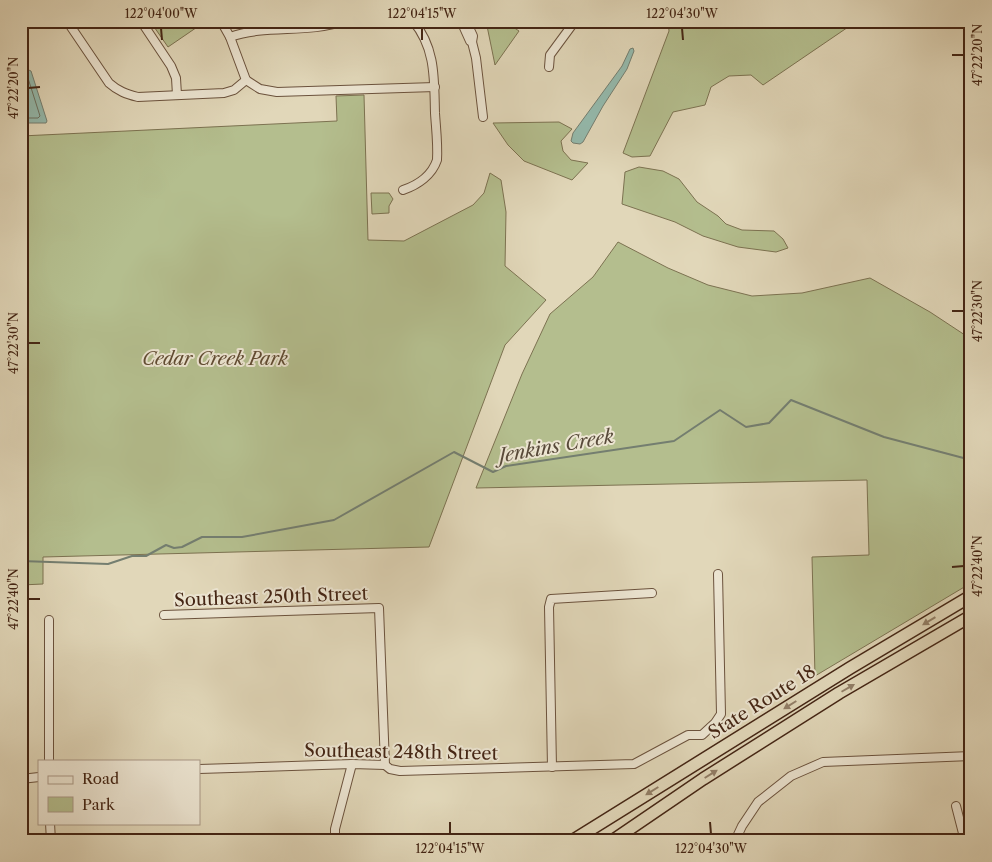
<svg xmlns="http://www.w3.org/2000/svg" width="992" height="862" viewBox="0 0 992 862" font-family="'Libre Caslon Text',serif">
	<style>
		.green { fill: #b4be8e; stroke: #7c7251 }
		.water { fill: #94baad; stroke: #747e70 }
		.lines { fill: none; stroke-linecap: round; stroke-linejoin: round }
		.shore { stroke: #6c7060; stroke-width: 1 }
		.stream { stroke: #747e70; stroke-width: 2 }
		.minor-casing { stroke: #6b523d; stroke-width: 10 }
		.highway-casing { stroke: #442514; stroke-width: 14 }
		.minor { stroke: #ece5d2; stroke-width: 8 }
		.highway { stroke: #e1d7b9; stroke-width: 11 }
		.oneway { fill: #927e66 }
		.ticks { fill: none; stroke: #442514; stroke-width: 2 }
		.labels { text-anchor: middle; dominant-baseline: central; stroke-width: 4; stroke-linejoin: round; paint-order: stroke }
		.park-label { font-size: 18px; font-style: italic; fill: #604b32; stroke: #ece5d2 }
		.street-label { font-size: 18px; fill: #442514; stroke: #ece5d2 }
		.water-label { font-size: 19px; font-style: italic; fill: #584a3a; stroke: #ece5d2 }
		.neatline { fill: none; stroke: #442514; stroke-width: 2 }
		.ticks-label { font-size: 12px; text-anchor: middle; fill: #442514 }
	</style>
	<rect width="100%" height="100%" fill="#e1d7b9"/>
	<filter id="stains"><feTurbulence type="fractalNoise" baseFrequency=".004" numOctaves="4"/><feColorMatrix values="0 0 0 0 .2 0 0 0 0 .09 0 0 0 0 .02 0 0 0 .5 -.17"/></filter>
	<radialGradient id="worn" r=".72"><stop offset=".6" stop-color="#630" stop-opacity="0"/><stop offset="1" stop-color="#630" stop-opacity=".3"/></radialGradient>
	<g class="green">
		<polygon points="150,21 206,21 168,47"/>
		<polygon points="486,21 504,21 519,31 495,65"/>
		<polygon points="668,21 857,21 763,85 751,75 729,76 711,87 705,105 673,112 650,156 632,157 623,153 669,31"/>
		<polygon points="364,95 368,240 404,241 473,205 484,193 490,173 501,180 506,212 505,266 546,300 505,345 429,547 43,557 43,584 21,585 21,136 337,121 336,96"/>
		<polygon points="559,122 572,129 561,141 563,151 571,160 588,163 572,180 524,161 508,145 493,123"/>
		<polygon points="639,167 663,171 679,179 697,202 718,216 726,224 742,230 774,231 783,239 788,248 776,252 738,247 703,236 675,222 622,204 625,172"/>
		<polygon points="371,193 389,193 393,199 389,206 389,213 372,214"/>
		<polygon points="618,242 668,268 708,285 752,296 802,293 870,278 930,312 971,339 971,583 815,676 812,557 869,555 867,480 476,488 522,374 550,314 593,277"/>
	</g>
	<g class="water">
		<polygon points="633,48 634,51 627,69 603,106 583,142 580,144 573,143 571,141 573,133 622,66 630,49"/>
		<polygon points="24,68 31,71 47,121 46,123 27,123 24,121 21,71"/>
	</g>
	<g class="lines">
		<polyline class="shore" points="21,74 27,75 40,116 38,118 29,118 21,115"/>
		<polyline class="stream" points="21,561 108,564 132,556 146,556 166,545 174,548 182,547 202,537 242,537 334,520 454,452 493,472 506,466 674,441 720,410 746,427 769,423 791,400 884,437 971,460"/>
		<g class="minor-casing">
			<g id="minor">
				<path d="M67,21L109,83C118,91 126,94 138,97L224,93L234,90L246,80"/>
				<polyline points="141,21 171,66 176,78 177,95"/>
				<polyline points="221,21 230,37 246,80"/>
				<polyline points="461,21 470,41 472,42 473,36 466,21"/>
				<path d="M230,37C267,24 307,34 344,21"/>
				<polyline points="472,42 476,58 483,117"/>
				<polyline points="549,67 550,55 575,21"/>
				<polyline points="246,80 260,89 277,92 435,87"/>
				<path d="M403,190C418,185 432,175 437,160C438,144 436,129 435,113C434,80 436,48 413,21"/>
				<polyline points="164,615 379,608 385,765"/>
				<polyline points="49,620 49,761"/>
				<polyline points="552,767 549,607 551,599 652,593"/>
				<polyline points="199,769 352,764 385,765 390,769 400,771 634,764 688,735 702,735 715,723 721,714 718,574"/>
				<polyline points="21,779 39,777"/>
				<polyline points="956,806 965,841"/>
				<polyline points="50,823 51,841"/>
				<polyline points="337,841 335,837 335,829 352,764"/>
				<polyline points="735,841 742,826 758,802 791,776 823,762 971,756"/>
			</g>
		</g>
		<g class="highway-casing">
			<g id="highway">
				<polyline points="572,841 850,668 971,596"/>
				<polyline points="612,841 703,779 839,693 971,616"/>
			</g>
		</g>
		<use href="#minor" class="minor"/>
		<use href="#highway" class="highway"/>
	</g>
	<defs><path id="oneway-solid" d="M-6-.8H1V-3.2L6.5 0L1 3.2V.8H-6Z" transform="scale(1.25)"/></defs>
	<g class="oneway">
		<use href="#oneway-solid" transform="translate(929 621) rotate(149)"/>
		<use href="#oneway-solid" transform="translate(848 688) rotate(-30)"/>
		<use href="#oneway-solid" transform="translate(790 705) rotate(148)"/>
		<use href="#oneway-solid" transform="translate(711 774) rotate(-32)"/>
		<use href="#oneway-solid" transform="translate(652 791) rotate(148)"/>
	</g>
	<path class="ticks" d="M161,28L162,40M422,28V40M682,28L683,40M952,55H964M28,88L40,87M952,311H964M28,343H40M952,567L964,566M28,599H40M450,822V834M710,822L711,834"/>
	<g class="labels">
		<g class="park-label">
			<text x="215" y="359">Cedar Creek Park</text>
		</g>
		<g class="street-label">
			<text transform="translate(271 597) rotate(-2)">Southeast 250th Street</text>
			<text transform="translate(762 702) rotate(-32)">State Route 18</text>
			<text transform="translate(401 752) rotate(1)">Southeast 248th Street</text>
		</g>
		<g class="water-label">
			<text transform="translate(556 446) rotate(-10)">Jenkins Creek</text>
		</g>
	</g>
	<rect width="992" height="862" fill="none" stroke="#e1d7b9" stroke-width="55"/>
	<rect x="38" y="760" width="162" height="65" fill="#ece5d2" stroke="#a99886"/>
	<rect x="48" y="776" width="25" height="8" fill="#ece5d2" stroke="#a99886"/>
	<text x="82" y="784" font-size="15" fill="#442514">Road</text>
	<rect x="48" y="797" width="25" height="15" fill="#b4be8e" stroke="#a99886"/>
	<text x="82" y="810" font-size="15" fill="#442514">Park</text>
	<rect x="28" y="28" width="936" height="806" class="neatline"/>
	<g class="ticks-label">
		<text x="161" y="18">122°04'00"W</text>
		<text x="422" y="18">122°04'15"W</text>
		<text x="682" y="18">122°04'30"W</text>
		<text transform="translate(978 55) rotate(-90)" y="4">47°22'20"N</text>
		<text transform="translate(14 88) rotate(-90)" y="4">47°22'20"N</text>
		<text transform="translate(978 311) rotate(-90)" y="4">47°22'30"N</text>
		<text transform="translate(14 343) rotate(-90)" y="4">47°22'30"N</text>
		<text transform="translate(978 566) rotate(-90)" y="4">47°22'40"N</text>
		<text transform="translate(14 599) rotate(-90)" y="4">47°22'40"N</text>
		<text x="450" y="853">122°04'15"W</text>
		<text x="711" y="853">122°04'30"W</text>
	</g>
	<rect width="100%" height="100%" filter="url(#stains)"/>
	<rect width="100%" height="100%" fill="url(#worn)"/>
</svg>
